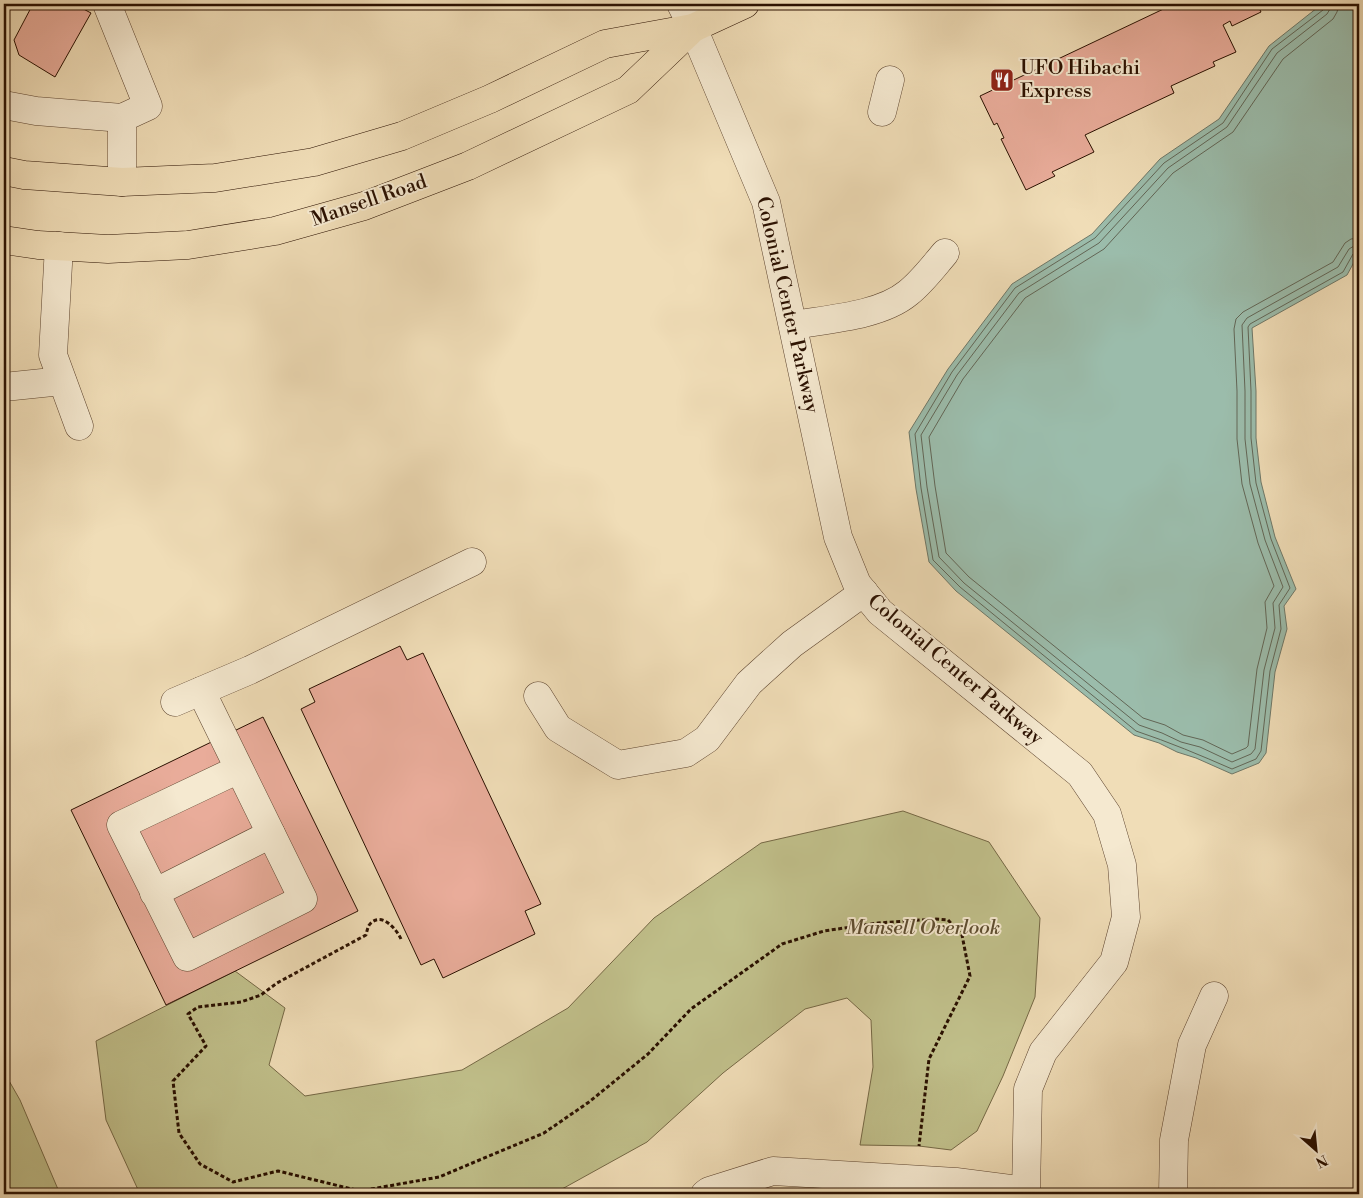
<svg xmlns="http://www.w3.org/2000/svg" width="1363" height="1198" viewBox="0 0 1363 1198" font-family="'Libre Bodoni',serif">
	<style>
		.green { fill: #c0bf8a; stroke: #756845 }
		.water { fill: #9bbcab; stroke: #6e7767 }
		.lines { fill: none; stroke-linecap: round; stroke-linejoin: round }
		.shore { stroke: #626656; stroke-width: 1 }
		.building { fill: #e9ac9a; stroke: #2a1000 }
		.minor-casing { stroke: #5c432e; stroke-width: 29 }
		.major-casing { stroke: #2a1000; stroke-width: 29 }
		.path { stroke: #2a1000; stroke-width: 3; stroke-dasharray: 4 2.5; stroke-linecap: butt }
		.minor { stroke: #f5e9d0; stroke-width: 28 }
		.major { stroke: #f0ddb7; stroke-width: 28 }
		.labels { text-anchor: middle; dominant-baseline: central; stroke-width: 4; stroke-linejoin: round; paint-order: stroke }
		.poi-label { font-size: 20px; fill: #2a1000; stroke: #f5e9d0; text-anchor: start }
		.street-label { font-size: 20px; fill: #2a1000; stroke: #f5e9d0 }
		.park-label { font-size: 20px; font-style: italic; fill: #5e4d30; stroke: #f5e9d0 }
	</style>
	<rect width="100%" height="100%" fill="#f0ddb7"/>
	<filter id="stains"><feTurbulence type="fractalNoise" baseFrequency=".004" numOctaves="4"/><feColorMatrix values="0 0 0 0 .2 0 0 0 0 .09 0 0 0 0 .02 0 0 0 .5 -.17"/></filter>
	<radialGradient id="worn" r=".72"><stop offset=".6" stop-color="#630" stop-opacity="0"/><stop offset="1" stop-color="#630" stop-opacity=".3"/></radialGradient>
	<g class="green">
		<polygon points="903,811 989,842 1040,918 1035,997 1003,1076 977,1131 951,1150 919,1146 860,1145 873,1067 871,1020 847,998 805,1009 723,1073 647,1142 553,1194 140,1194 106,1120 96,1041 235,971 285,1008 269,1065 305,1096 462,1070 568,1008 654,918 761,843"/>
		<polygon points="4,1072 20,1100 60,1194 4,1194"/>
	</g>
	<polygon class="water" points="1322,4 1359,4 1359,253 1347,275 1252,328 1256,391 1256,438 1261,482 1275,537 1296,589 1284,606 1287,629 1275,672 1266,753 1259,763 1232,774 1196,758 1177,752 1159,743 1134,735 956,591 929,562 916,489 909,432 948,369 1012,284 1092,234 1160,159 1219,119 1269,46"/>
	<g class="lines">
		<g class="shore">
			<path d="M1325,4L1323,10L1272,49L1223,123L1164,163L1095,238L1015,288L952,372L915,434L921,488L933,560L960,587L1136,731C1169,742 1200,755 1232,769L1256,759L1261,751L1270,671L1281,629L1279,605L1290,588L1271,539L1256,483L1251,438V391L1248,327L1250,324L1343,272L1353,254L1359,252"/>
			<polyline points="1331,4 1330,9 1327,14 1277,53 1227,127 1168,168 1099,243 1019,293 957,375 921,435 927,487 939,557 964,583 1139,725 1162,733 1181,742 1200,747 1232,762 1251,754 1255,749 1264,670 1275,628 1273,603 1283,587 1265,540 1250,484 1245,439 1245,391 1242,325 1247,318 1338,267 1349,249 1354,246 1359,246"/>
			<polyline points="1339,4 1337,12 1333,19 1283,59 1233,132 1173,173 1104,249 1025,298 963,379 929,437 935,486 946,553 969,577 1143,718 1165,725 1183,735 1203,740 1232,754 1246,748 1248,746 1257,669 1267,628 1265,602 1274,586 1258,543 1242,484 1237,439 1237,391 1234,329 1236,319 1243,312 1333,262 1345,243 1351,239 1359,238"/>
		</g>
	</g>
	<g class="building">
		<polygon points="33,4 74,4 91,13 55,77 19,55 14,40"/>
		<polygon points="1174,4 1257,4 1261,12 1232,26 1230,21 1223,25 1236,52 1213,62 1215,66 1171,86 1174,93 1085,135 1094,152 1052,172 1055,176 1026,190 1001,139 1004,138 997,123 994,125 980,96"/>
		<polygon points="400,646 407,660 423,653 541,904 525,911 535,934 443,978 434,959 421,965 301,709 315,702 309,689"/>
		<polygon points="263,717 358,911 166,1005 71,810"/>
	</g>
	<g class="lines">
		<g class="minor-casing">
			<g id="minor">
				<polyline points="107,4 148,106 122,118 122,182"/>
				<polyline points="681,4 693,28 766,202 838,537 857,584 880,612 1080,774 1107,814 1122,865 1126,917 1114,962 1043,1052 1028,1089 1026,1194"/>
				<polyline points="4,105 36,111 122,118"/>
				<polyline points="882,112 890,80"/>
				<polyline points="59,246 53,355 79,426"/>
				<path d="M793,325C828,319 880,316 908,293C922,282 933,267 945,253"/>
				<polyline points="4,387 62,381"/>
				<polyline points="201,691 303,899 187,957 121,825 239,769"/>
				<polyline points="538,696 558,728 618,765 686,753 707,739 749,683 792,644 864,592"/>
				<polyline points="175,702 250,670 472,562"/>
				<polyline points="154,893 271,834"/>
				<polyline points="705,1194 709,1191 773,1171 956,1182 1026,1191"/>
				<polyline points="1173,1194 1174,1140 1192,1045 1214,996"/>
			</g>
		</g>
		<g class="major-casing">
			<g id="major">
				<polyline points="4,171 24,175 122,182 215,178 314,162 402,136 490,99 605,44 693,28 745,4"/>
				<polyline points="4,240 38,245 108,249 188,245 275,231 364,206 468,166 628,90 693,28"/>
			</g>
		</g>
		<path class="path" d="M401,939C397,930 382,911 370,924C368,926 367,931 366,935L277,983L261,995L241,1002L198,1007L188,1014L206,1046L173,1081L179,1133L200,1164L233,1182L278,1171L360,1191L439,1177L544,1133L589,1102L648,1054L691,1009L782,944L824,931L878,923L935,919L948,920L962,935L970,976L929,1059L919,1146"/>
		<use href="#minor" class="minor"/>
		<use href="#major" class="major"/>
	</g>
	<defs>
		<g id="restaurant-square" transform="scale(1.25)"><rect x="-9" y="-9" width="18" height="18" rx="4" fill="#8f2418" stroke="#f5e9d0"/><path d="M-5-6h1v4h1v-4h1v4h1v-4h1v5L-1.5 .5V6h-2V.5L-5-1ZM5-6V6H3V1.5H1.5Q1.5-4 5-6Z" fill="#fff"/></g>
	</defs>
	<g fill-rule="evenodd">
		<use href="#restaurant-square" x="1002" y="80"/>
	</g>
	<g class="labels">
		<g class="poi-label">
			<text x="1020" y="68">UFO Hibachi<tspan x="1020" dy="23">Express</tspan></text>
		</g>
		<g class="street-label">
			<text transform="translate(369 201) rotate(-19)">Mansell Road</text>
			<text transform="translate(787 305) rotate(77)">Colonial Center Parkway</text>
			<text transform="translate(955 670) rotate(40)">Colonial Center Parkway</text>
		</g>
		<g class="park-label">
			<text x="923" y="928">Mansell Overlook</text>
		</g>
	</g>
	<rect width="1363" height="1198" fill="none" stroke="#f0ddb7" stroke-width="20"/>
	<rect x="5" y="5" width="1353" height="1188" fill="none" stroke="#2a1000" stroke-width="2.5"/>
	<rect x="10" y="10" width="1343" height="1178" fill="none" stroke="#2a1000"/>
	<g transform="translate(1316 1150) rotate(153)" stroke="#f5e9d0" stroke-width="4" paint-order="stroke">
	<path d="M0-4L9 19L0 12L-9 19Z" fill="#2a1000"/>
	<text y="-8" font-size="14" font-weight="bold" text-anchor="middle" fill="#2a1000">N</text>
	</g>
	<rect width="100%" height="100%" filter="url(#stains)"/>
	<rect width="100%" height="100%" fill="url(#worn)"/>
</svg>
